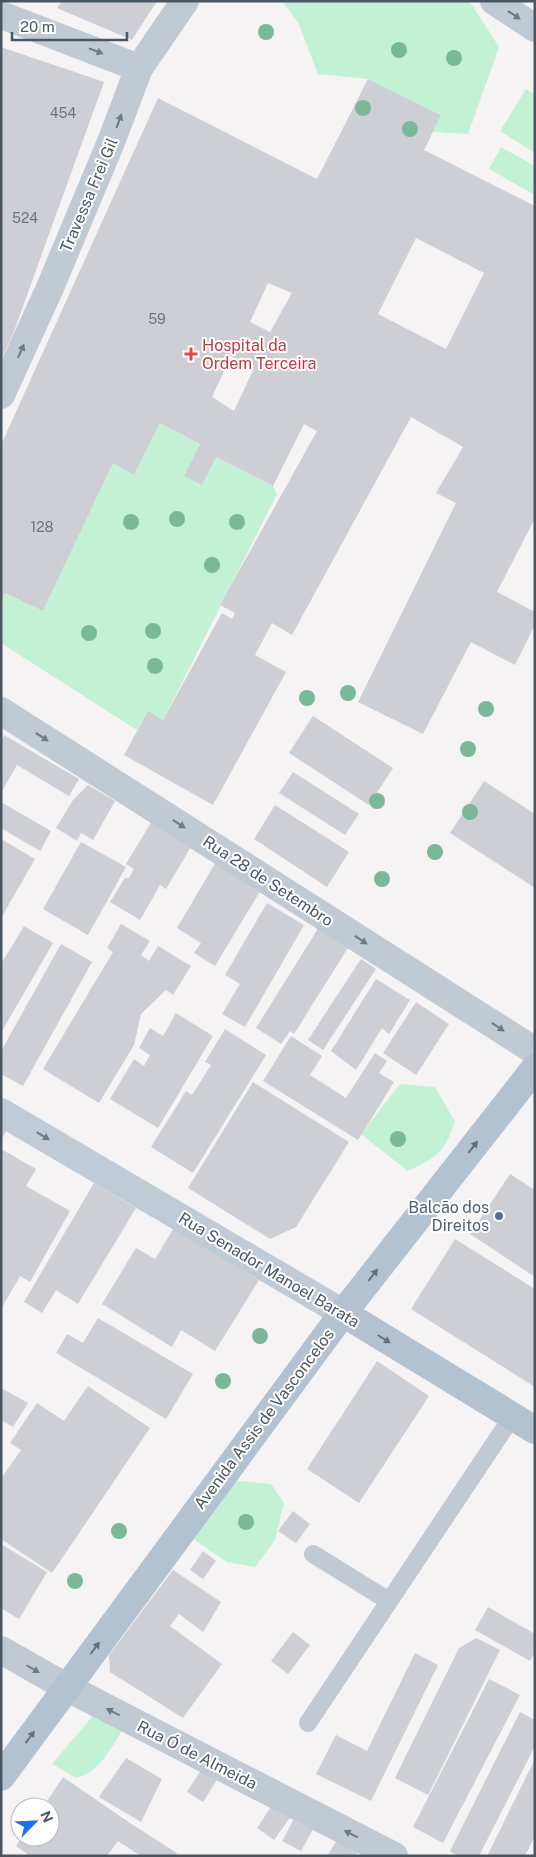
<svg xmlns="http://www.w3.org/2000/svg" width="536" height="1857" viewBox="0 0 536 1857" font-family="'Public Sans',sans-serif">
	<style>
		.green { fill: #c3f1d5 }
		.building { fill: #cdcfd5; fill-rule: evenodd }
		.lines { fill: none; stroke-linecap: round; stroke-linejoin: round }
		.service { stroke: #c1cad2; stroke-width: 18 }
		.minor { stroke: #c1cad2; stroke-width: 28 }
		.secondary { stroke: #c1cbd6; stroke-width: 28 }
		.primary { stroke: #b3c2d1; stroke-width: 28 }
		.tree { fill: #7bb799 }
		.oneway { fill: #6e7983 }
		.oneway2 { fill: #6e7984 }
		.oneway3 { fill: #64717d }
		.health-dot { fill: #e0444e; stroke: #fff; stroke-width: 2 }
		.service-dot { fill: #5c6f8a; stroke: #fff; stroke-width: 2 }
		.labels { text-anchor: middle; dominant-baseline: central; stroke-width: 4; stroke-linejoin: round; paint-order: stroke }
		.number-label { font-size: 14px; fill: #6b747e }
		.street-label { font-size: 16px; fill: #4a5661; stroke: #fff }
		.health-label { font-size: 16px; fill: #be3a42; stroke: #fff; text-anchor: start }
		.service-label { font-size: 16px; fill: #4e5e75; stroke: #fff; text-anchor: end }
	</style>
	<rect width="100%" height="100%" fill="#f5f3f3"/>
	<g class="green">
		<polygon points="282,1 466,1 472,5 499,47 468,134 433,132 441,115 368,79 318,74 298,22"/>
		<polygon points="526,89 535,94 535,153 500,131"/>
		<polygon points="501,147 535,166 535,195 489,169"/>
		<polygon points="160,423 200,444 184,476 216,457 273,486 277,494 163,720 148,712 137,730 1,643 1,601 5,593 43,611 113,463 134,475"/>
		<path d="M400,1084L435,1087L455,1122C444,1153 437,1157 408,1171L361,1134Z"/>
		<polygon points="229,1480 271,1484 284,1503 275,1540 255,1567 227,1562 189,1536"/>
		<path d="M98,1710L124,1727C112,1747 99,1773 76,1778L52,1764Z"/>
	</g>
	<g class="building">
		<polygon points="62,1 157,1 132,40 57,8"/>
		<polygon points="1,47 104,82 13,334 1,360"/>
		<path d="M368,79L441,115L424,150L535,206V518L497,592L535,612V625L515,665L471,642L423,734L358,702L456,503L436,493L463,447L411,417L292,635L272,623L255,655L286,672L213,805L124,755L148,711L163,720L222,613L232,619L235,613L220,605L317,431L304,424L273,486L216,457L202,485L184,476L200,444L160,423L134,475L113,463L43,611L5,593L1,601V445L158,98L317,179ZM416,238L484,273L446,349L378,314ZM268,283L292,293L270,332L250,322ZM231,356L254,368L234,411L212,397Z"/>
		<polygon points="313,716 393,768 369,805 289,753"/>
		<polygon points="4,735 79,779 69,796 17,765 1,793 1,741"/>
		<polygon points="293,772 359,814 345,835 279,793"/>
		<polygon points="484,781 535,814 535,888 450,833"/>
		<polygon points="88,785 115,801 93,840 81,833 77,841 56,828 73,800"/>
		<polygon points="1,802 51,831 40,851 1,828"/>
		<polygon points="275,805 349,852 327,887 254,839"/>
		<polygon points="152,821 192,845 166,889 160,885 140,920 110,902 125,878 129,878 134,869 126,864"/>
		<polygon points="1,839 35,859 1,918"/>
		<polygon points="81,842 126,867 88,935 43,909"/>
		<polygon points="217,860 262,888 215,966 194,953 201,943 177,928"/>
		<polygon points="267,903 304,925 245,1027 222,1014 240,984 225,975"/>
		<polygon points="121,924 150,941 141,955 149,961 158,946 191,966 173,995 166,990 141,1014 134,1045 99,1103 43,1069 113,952 107,948"/>
		<polygon points="24,926 53,943 1,1033 1,964"/>
		<polygon points="319,927 349,946 294,1034 290,1031 281,1044 256,1028"/>
		<polygon points="61,944 92,962 23,1086 1,1074 1,1051"/>
		<polygon points="361,959 376,969 323,1050 308,1040"/>
		<polygon points="376,979 410,1000 389,1034 382,1028 356,1070 331,1051"/>
		<polygon points="416,1002 449,1024 416,1075 383,1053"/>
		<polygon points="176,1013 213,1036 158,1128 110,1099 134,1059 144,1066 150,1055 139,1048 150,1028 163,1036"/>
		<polygon points="225,1029 266,1055 193,1173 151,1147 186,1091 192,1095 211,1065 205,1062"/>
		<polygon points="291,1036 322,1056 310,1075 346,1098 375,1053 387,1061 379,1073 394,1082 358,1140 263,1081"/>
		<polygon points="253,1082 349,1142 296,1227 270,1239 188,1188"/>
		<polygon points="1,1125 7,1129 1,1141"/>
		<polygon points="1,1149 36,1169 26,1186 70,1211 30,1282 20,1276 1,1309"/>
		<polygon points="510,1174 535,1190 535,1277 470,1234"/>
		<polygon points="94,1183 136,1208 78,1304 56,1290 42,1313 24,1302"/>
		<polygon points="174,1228 259,1280 215,1351 181,1330 172,1347 102,1304 136,1248 155,1259"/>
		<polygon points="455,1239 535,1289 535,1387 411,1309"/>
		<polygon points="98,1318 193,1374 166,1419 56,1353 67,1334 83,1343"/>
		<polygon points="377,1361 429,1396 359,1503 307,1469"/>
		<polygon points="88,1386 150,1428 52,1573 1,1539 1,1479 21,1450 10,1443 37,1403 64,1421"/>
		<polygon points="1,1388 28,1403 13,1427 1,1420"/>
		<polygon points="293,1511 310,1524 296,1543 278,1531"/>
		<polygon points="1,1544 47,1572 19,1619 1,1608"/>
		<polygon points="203,1551 216,1561 203,1579 190,1570"/>
		<polygon points="173,1570 221,1602 203,1632 179,1614 170,1626 222,1664 183,1718 110,1672 109,1655"/>
		<polygon points="488,1607 535,1634 535,1652 530,1661 475,1630"/>
		<polygon points="293,1632 310,1645 288,1674 271,1661"/>
		<polygon points="476,1638 500,1650 428,1795 395,1778 459,1648"/>
		<polygon points="415,1653 438,1665 371,1801 316,1774 336,1735 367,1751"/>
		<polygon points="489,1679 520,1695 443,1843 413,1827"/>
		<polygon points="520,1712 535,1720 535,1746 479,1856 458,1856 450,1851"/>
		<polygon points="126,1758 162,1779 141,1822 99,1797"/>
		<polygon points="535,1759 535,1836 525,1856 487,1856"/>
		<polygon points="202,1768 218,1778 203,1802 187,1792"/>
		<polygon points="63,1777 130,1823 177,1853 175,1856 141,1856 118,1841 107,1856 30,1856 16,1846 22,1837 50,1837 50,1807 43,1807"/>
		<polygon points="273,1804 291,1816 274,1840 257,1828"/>
		<polygon points="297,1813 316,1824 301,1851 282,1841"/>
		<polygon points="339,1837 359,1850 356,1856 327,1856"/>
	</g>
	<g class="lines">
		<g class="service">
			<polyline points="313,1554 389,1601"/>
			<polyline points="308,1723 512,1417"/>
		</g>
		<g class="minor">
			<polyline points="494,1 535,28"/>
			<polyline points="1,15 139,68"/>
			<polyline points="1,395 49,290 111,142 139,68 185,1"/>
			<polyline points="1,711 535,1051"/>
			<polyline points="1,1650 66,1687 394,1856"/>
		</g>
		<polyline class="secondary" points="1,1112 343,1313"/>
		<g class="primary">
			<polyline points="343,1313 535,1430"/>
			<polyline points="1,1777 343,1313 535,1068"/>
		</g>
	</g>
	<g class="tree">
		<circle cx="266" cy="32" r="8"/>
		<circle cx="399" cy="50" r="8"/>
		<circle cx="454" cy="58" r="8"/>
		<circle cx="363" cy="108" r="8"/>
		<circle cx="410" cy="129" r="8"/>
		<circle cx="177" cy="519" r="8"/>
		<circle cx="131" cy="522" r="8"/>
		<circle cx="237" cy="522" r="8"/>
		<circle cx="212" cy="565" r="8"/>
		<circle cx="153" cy="631" r="8"/>
		<circle cx="89" cy="633" r="8"/>
		<circle cx="155" cy="666" r="8"/>
		<circle cx="348" cy="693" r="8"/>
		<circle cx="307" cy="698" r="8"/>
		<circle cx="486" cy="709" r="8"/>
		<circle cx="468" cy="749" r="8"/>
		<circle cx="377" cy="801" r="8"/>
		<circle cx="470" cy="812" r="8"/>
		<circle cx="435" cy="852" r="8"/>
		<circle cx="382" cy="879" r="8"/>
		<circle cx="398" cy="1139" r="8"/>
		<circle cx="260" cy="1336" r="8"/>
		<circle cx="223" cy="1381" r="8"/>
		<circle cx="246" cy="1522" r="8"/>
		<circle cx="119" cy="1531" r="8"/>
		<circle cx="75" cy="1581" r="8"/>
	</g>
	<defs><path id="oneway-solid" d="M-6-.8H1V-3.2L6.5 0L1 3.2V.8H-6Z" transform="scale(1.25)"/></defs>
	<g class="oneway">
		<use href="#oneway-solid" transform="translate(514 15) rotate(33)"/>
		<use href="#oneway-solid" transform="translate(96 51) rotate(21)"/>
		<use href="#oneway-solid" transform="translate(119 121) rotate(-70)"/>
		<use href="#oneway-solid" transform="translate(21 351) rotate(-66)"/>
		<use href="#oneway-solid" transform="translate(42 737) rotate(33)"/>
		<use href="#oneway-solid" transform="translate(179 824) rotate(33)"/>
		<use href="#oneway-solid" transform="translate(361 940) rotate(33)"/>
		<use href="#oneway-solid" transform="translate(498 1027) rotate(33)"/>
		<use href="#oneway-solid" transform="translate(33 1669) rotate(30)"/>
		<use href="#oneway-solid" transform="translate(113 1712) rotate(-153)"/>
		<use href="#oneway-solid" transform="translate(351 1834) rotate(-153)"/>
	</g>
	<use class="oneway2" href="#oneway-solid" transform="translate(43 1136) rotate(31)"/>
	<g class="oneway3">
		<use href="#oneway-solid" transform="translate(473 1147) rotate(-52)"/>
		<use href="#oneway-solid" transform="translate(373 1275) rotate(-52)"/>
		<use href="#oneway-solid" transform="translate(384 1339) rotate(32)"/>
		<use href="#oneway-solid" transform="translate(95 1648) rotate(-53)"/>
		<use href="#oneway-solid" transform="translate(30 1737) rotate(-54)"/>
	</g>
	<path class="health-dot" d="M188.5 346.5h5v5h5v5h-5v5h-5v-5h-5v-5h5z"/>
	<circle class="service-dot" cx="499" cy="1216" r="5"/>
	<g class="labels">
		<g class="number-label">
			<text x="63" y="113">454</text>
			<text x="25" y="218">524</text>
			<text x="157" y="319">59</text>
			<text x="42" y="527">128</text>
		</g>
		<g class="street-label">
			<text transform="translate(89 195) rotate(-67)">Travessa Frei Gil</text>
			<text transform="translate(268 881) rotate(33)">Rua 28 de Setembro</text>
			<text transform="translate(269 1270) rotate(31)">Rua Senador Manoel Barata</text>
			<text transform="translate(264 1419) rotate(-53)">Avenida Assis de Vasconcelos</text>
			<text transform="translate(197 1755) rotate(27)">Rua Ó de Almeida</text>
		</g>
		<g class="health-label">
			<text x="202" y="345">Hospital da<tspan x="202" dy="18">Ordem Terceira</tspan></text>
		</g>
		<g class="service-label">
			<text x="489" y="1207">Balcão dos<tspan x="489" dy="18">Direitos</tspan></text>
		</g>
	</g>
	<rect width="536" height="1857" fill="none" stroke="#4a5661" stroke-width="5"/>
	<g transform="translate(35 1822) rotate(66)"><circle r="24" fill="#ffffff" stroke="#b7bbc0"/>
	<path d="M0-4L9 19L0 12L-9 19Z" fill="#1a73e8"/>
	<text y="-8" font-size="14" font-weight="bold" text-anchor="middle" fill="#4a5661">N</text>
	</g>
	<path d="M12 32v8h115v-8" fill="none" stroke="#4a5661" stroke-width="2.5"/>
	<text x="20" y="32" font-size="15" fill="#4a5661" stroke="#ffffff" stroke-width="4" paint-order="stroke">20 m</text>
</svg>
